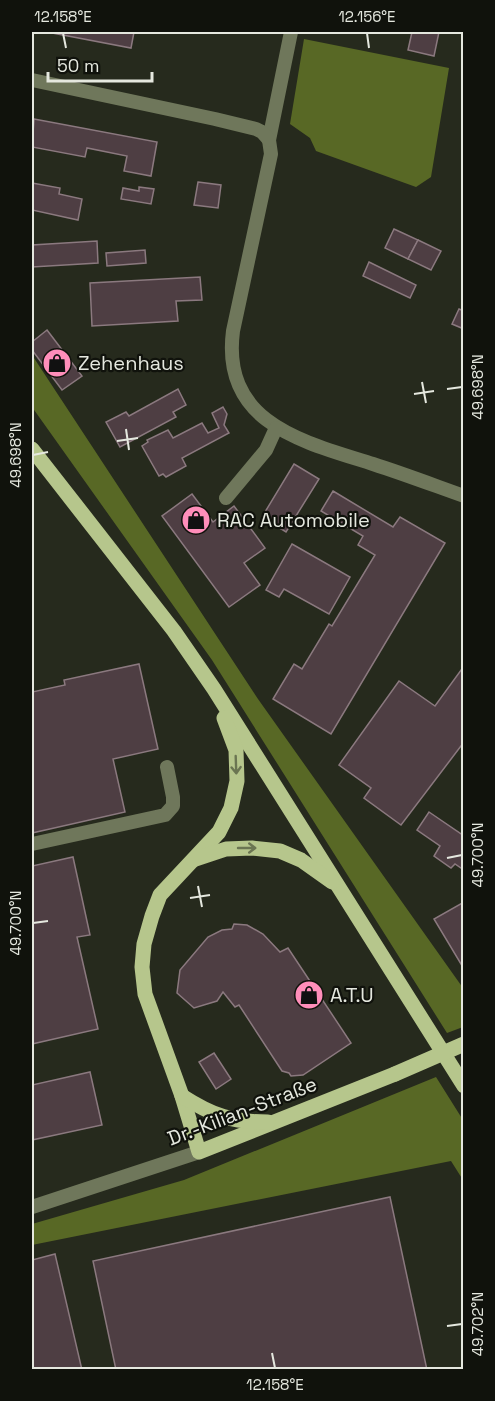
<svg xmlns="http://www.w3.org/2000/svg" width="495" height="1401" viewBox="0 0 495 1401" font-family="'Space Grotesk',sans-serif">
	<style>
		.forest { fill: #586825 }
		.building { fill: #4e3e43; stroke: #8b797f; stroke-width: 1.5 }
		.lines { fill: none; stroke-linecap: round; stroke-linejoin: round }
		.minor { stroke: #6f775b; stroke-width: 14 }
		.major { stroke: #b6c68c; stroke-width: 15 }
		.major-bridge { stroke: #b6c68c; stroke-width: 15 }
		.oneway { stroke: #6b7552 }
		.ticks { fill: none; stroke: #e5e8df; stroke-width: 2 }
		.labels { text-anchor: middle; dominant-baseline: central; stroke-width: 4.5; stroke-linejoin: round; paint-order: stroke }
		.poi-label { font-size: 20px; fill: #e5e8df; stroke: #10120c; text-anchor: start }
		.street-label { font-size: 20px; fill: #e5e8df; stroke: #10120c }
		.neatline { fill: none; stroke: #e5e8df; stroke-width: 2 }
		.ticks-label { font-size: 15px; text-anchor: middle; fill: #e5e8df }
	</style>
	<rect width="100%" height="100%" fill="#262a1d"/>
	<g class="forest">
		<polygon points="304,39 449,68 431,177 416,187 316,151 310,138 290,124"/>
		<polygon points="32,355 258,699 463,988 463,1027 447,1033 212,660 32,407"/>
		<polygon points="436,1077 463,1120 463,1180 451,1161 32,1245 32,1224 184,1180"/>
	</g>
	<g class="building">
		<polygon points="47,32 134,32 131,48"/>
		<polygon points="412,32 439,32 434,56 408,50"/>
		<polygon points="34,119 157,142 151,176 124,171 127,156 87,148 85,157 32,147"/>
		<polygon points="198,182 221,185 218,208 194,205"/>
		<polygon points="32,183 60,188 59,194 82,199 78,220 32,210"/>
		<polygon points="139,187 154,189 151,204 121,199 123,188 139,191"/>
		<polygon points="394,229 418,240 408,259 385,248"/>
		<polygon points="418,240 441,251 431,270 408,259"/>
		<polygon points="97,241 98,263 32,267 32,245"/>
		<polygon points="145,250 146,263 107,266 106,253"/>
		<polygon points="369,262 416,285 410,298 363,276"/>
		<polygon points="200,277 202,300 176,301 178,321 92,326 90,283"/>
		<polygon points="459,309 464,311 464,329 452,324"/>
		<polygon points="47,330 82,376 62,390 32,350 32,342"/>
		<polygon points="178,389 186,405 173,412 176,417 120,447 106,422 126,412 129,416"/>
		<polygon points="223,407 227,414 224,425 229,433 182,458 186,466 166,477 163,474 159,476 142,446 148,442 147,440 168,430 173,438 202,423 208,433 219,428 212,413"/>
		<polygon points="294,464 319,479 286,532 262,517"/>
		<polygon points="333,491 393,527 400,517 445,543 331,734 273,699 294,664 302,669 329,624 332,626 375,555 358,545 363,536 321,511"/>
		<polygon points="192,494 213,522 234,506 265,548 244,563 260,585 229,607 162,516"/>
		<polygon points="292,544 350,577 329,614 284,589 279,597 266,590"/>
		<polygon points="139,664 158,749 113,759 125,812 32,833 32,692 65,685 64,680"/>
		<polygon points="464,666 464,742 401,825 364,798 371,788 339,765 399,681 435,706"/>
		<polygon points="429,812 464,836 464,870 455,864 451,868 434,856 440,846 417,830"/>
		<polygon points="73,857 90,935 77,937 98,1029 32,1044 32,866"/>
		<polygon points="464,902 464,969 434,919"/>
		<polygon points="234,924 247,925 263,934 280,952 288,948 351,1043 303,1075 291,1076 289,1073 282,1071 239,1005 235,1007 223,992 217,1001 194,1008 177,993 180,970 208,937 222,930 232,929"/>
		<polygon points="214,1053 231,1079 216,1089 199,1062"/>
		<polygon points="90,1072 102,1125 32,1140 32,1085"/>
		<polygon points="390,1197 427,1370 116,1370 93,1261"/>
		<polygon points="55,1254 82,1370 32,1370 32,1260"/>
	</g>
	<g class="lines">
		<g class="minor">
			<path d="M291,32L269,140L271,154L233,331C221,424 304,442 373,464C404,474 433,485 464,496"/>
			<polyline points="32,80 215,119 256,129 262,132 269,140"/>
			<polyline points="226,498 266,450 276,428"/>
			<polyline points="32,844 165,815 173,806 173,797 167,767"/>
			<polyline points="32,1207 199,1152"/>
		</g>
		<g class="major">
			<polyline points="32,449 174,631 214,689 464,1086"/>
			<polyline points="224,718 236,750 237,781 231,808 219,832 160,895 152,916 144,944 142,967 145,994 182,1096 199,1152 395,1074"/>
			<polyline points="193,860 226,849 252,848 280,851 301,860 332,882"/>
			<path d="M182,1096C213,1116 232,1122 268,1122"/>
		</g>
		<polyline class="major-bridge" points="395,1074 464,1044"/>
	</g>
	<defs><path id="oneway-shaft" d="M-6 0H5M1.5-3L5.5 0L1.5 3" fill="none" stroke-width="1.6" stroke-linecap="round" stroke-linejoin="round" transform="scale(1.5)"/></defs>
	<g class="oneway">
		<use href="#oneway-shaft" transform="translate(236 765) rotate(88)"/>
		<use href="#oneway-shaft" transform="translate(247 848)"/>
	</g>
	<path class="ticks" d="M63,33L66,48M367,33L369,48M422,382L426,403M447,389L462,387M414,394L434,391M126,429L129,450M117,441L138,438M33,455L48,452M447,858L462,855M198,886L202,907M190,898L210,895M33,923L48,921M447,1326L462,1324M272,1353L275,1368"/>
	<defs>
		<g id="shop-disc" transform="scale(1.5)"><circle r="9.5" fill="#ff8eba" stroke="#10120c"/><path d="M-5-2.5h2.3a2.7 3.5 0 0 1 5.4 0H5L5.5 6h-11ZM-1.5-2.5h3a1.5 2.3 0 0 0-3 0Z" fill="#111"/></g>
	</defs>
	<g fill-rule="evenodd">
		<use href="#shop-disc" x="57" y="363"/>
		<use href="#shop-disc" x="196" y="520"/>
		<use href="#shop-disc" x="309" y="995"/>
	</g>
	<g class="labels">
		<g class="poi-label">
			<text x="78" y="363">Zehenhaus</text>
			<text x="217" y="520">RAC Automobile</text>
			<text x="330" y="995">A.T.U</text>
		</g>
		<g class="street-label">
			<text transform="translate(242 1111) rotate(-21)">Dr.-Kilian-Straße</text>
		</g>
	</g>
	<rect width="495" height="1401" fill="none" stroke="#10120c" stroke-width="66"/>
	<path d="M48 72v9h104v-9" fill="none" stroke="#e5e8df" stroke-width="3"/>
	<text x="57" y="72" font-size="18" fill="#e5e8df" stroke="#10120c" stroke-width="4.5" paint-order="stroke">50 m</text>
	<rect x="33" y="33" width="429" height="1335" class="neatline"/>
	<g class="ticks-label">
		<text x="63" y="22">12.158°E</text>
		<text x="367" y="22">12.156°E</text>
		<text transform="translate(478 387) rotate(-90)" y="5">49.698°N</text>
		<text transform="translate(16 455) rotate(-90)" y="5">49.698°N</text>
		<text transform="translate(478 855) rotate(-90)" y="5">49.700°N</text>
		<text transform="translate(16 923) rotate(-90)" y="5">49.700°N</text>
		<text transform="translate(478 1324) rotate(-90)" y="5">49.702°N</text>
		<text x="275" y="1390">12.158°E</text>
	</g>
</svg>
